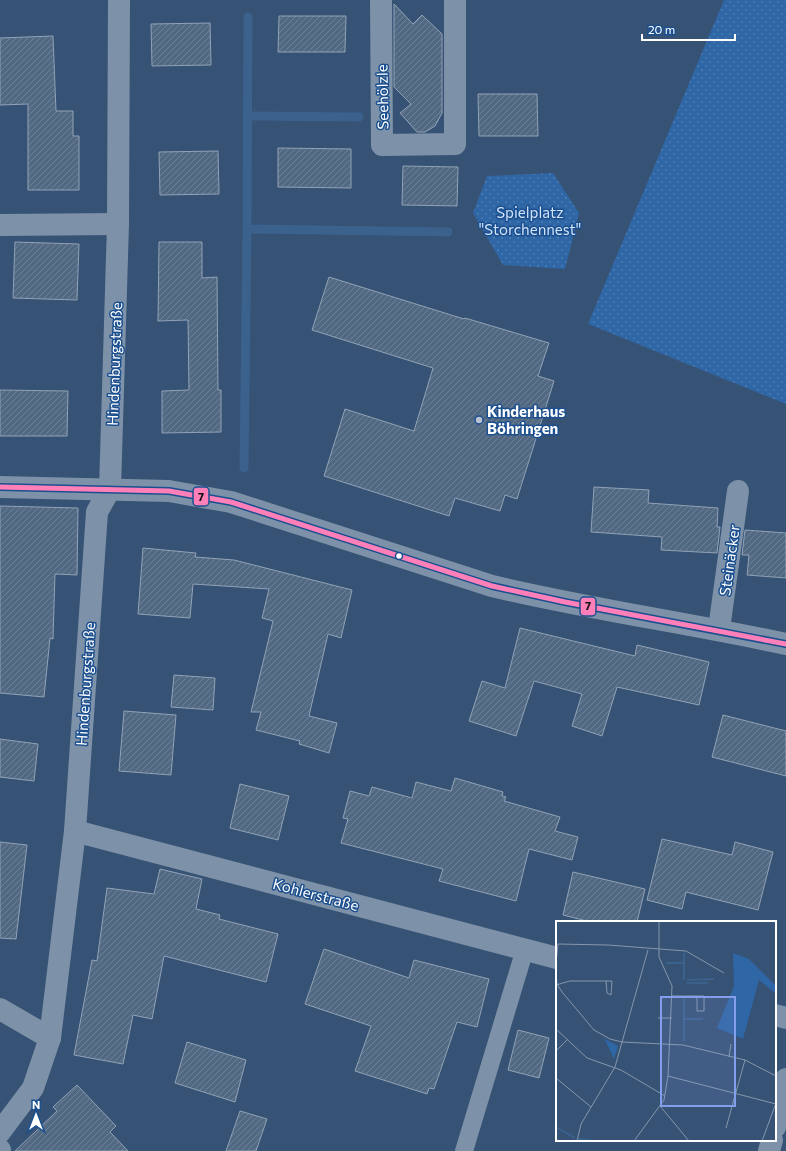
<svg xmlns="http://www.w3.org/2000/svg" width="786" height="1151" viewBox="0 0 786 1151" font-family="Commissioner,sans-serif">
	<style>
		.green { fill: url(#green-dots) }
		.lines { fill: none; stroke-linecap: round; stroke-linejoin: round }
		.stream { stroke: #3b618d; stroke-width: 9 }
		.building { fill: url(#building-hatch); stroke: #92a2b6 }
		.service { stroke: #7d92a8; stroke-width: 18 }
		.minor { stroke: #7d92a8; stroke-width: 22 }
		.bus-1-casing { stroke: #1b4f8f; stroke-width: 8 }
		.bus-1 { stroke: #ff80b9; stroke-width: 5 }
		.poi-dot { fill: #b9c2ce; stroke: #1b4f8f; stroke-width: 1.5 }
		.bus-dot { fill: #fff; stroke: #1b4f8f; stroke-width: 1.5 }
		.labels { text-anchor: middle; dominant-baseline: central; stroke-width: 3; stroke-linejoin: round; paint-order: stroke }
		.street-label { font-size: 15px; fill: #fff; stroke: #1b4f8f }
		.park-label { font-size: 15px; fill: #cfe3fa; stroke: #1b4f8f }
		.poi-label { font-size: 15px; font-weight: bold; fill: #fff; stroke: #1b4f8f; text-anchor: start }
		.inset-river { fill: none; stroke: #3b618d; stroke-width: 2 }
		.inset-road { fill: none; stroke: #8697ac; stroke-width: 1 }
		.view { fill: #839eea; fill-opacity: 0.15; stroke: #839eea; stroke-width: 2 }
		.inset-edge { fill: none; stroke: #fff; stroke-width: 2 }
		.line-badge { stroke: #1b4f8f; stroke-width: 1.5 }
		.pale-badge-label { font-size: 11px; text-anchor: middle; font-weight: bold; fill: #111 }
	</style>
	<defs>
		<pattern id="green-dots" width="8" height="8" patternUnits="userSpaceOnUse"><rect width="8" height="8" fill="#2f66a5"/><path d="M2 2h.1M6 6h.1" fill="none" stroke="#4e7db2" stroke-width="1.8" stroke-linecap="round"/></pattern>
		<pattern id="building-hatch" width="6" height="6" patternUnits="userSpaceOnUse"><rect width="6" height="6" fill="#526984"/><path d="M-1 1l2-2M0 6l6-6M5 7l2-2" fill="none" stroke="#6c8096"/></pattern>
	</defs>
	<rect width="100%" height="100%" fill="#365274"/>
	<g class="green">
		<polygon points="724,0 786,0 786,404 588,324"/>
		<polygon points="553,173 579,213 565,269 503,265 473,213 487,176"/>
	</g>
	<g class="lines">
		<g class="stream">
			<polyline points="248,116 359,117"/>
			<polyline points="247,229 448,232"/>
			<polyline points="244,468 247,229 248,17"/>
		</g>
	</g>
	<g class="building">
		<polygon points="394,4 413,24 422,15 442,34 442,113 435,126 425,132 417,132 400,113 411,104 394,87"/>
		<polygon points="279,16 346,16 345,52 278,52"/>
		<polygon points="210,23 211,65 152,66 151,24"/>
		<polygon points="53,36 56,111 73,111 73,136 79,136 79,190 28,190 28,104 0,105 0,38"/>
		<polygon points="478,94 537,94 538,136 479,136"/>
		<polygon points="278,148 351,149 351,188 278,187"/>
		<polygon points="218,151 219,194 160,195 159,152"/>
		<polygon points="403,166 458,167 457,206 402,205"/>
		<polygon points="15,242 79,244 77,300 13,298"/>
		<polygon points="159,242 202,242 202,278 217,277 218,390 221,390 221,432 162,433 162,391 189,390 188,320 158,321"/>
		<polygon points="329,277 464,319 465,318 549,343 538,376 554,381 517,499 505,495 500,511 455,498 449,516 324,476 345,409 414,431 433,368 312,330"/>
		<polygon points="0,390 68,391 67,436 0,436"/>
		<polygon points="594,487 649,490 648,503 718,508 717,527 720,527 717,553 661,550 662,537 591,532"/>
		<polygon points="0,506 78,508 77,575 55,574 53,639 50,638 44,697 0,693"/>
		<polygon points="745,530 786,533 786,578 747,575 749,555 742,555"/>
		<polygon points="143,548 196,553 195,557 234,560 352,590 341,638 328,634 309,716 337,723 329,753 299,744 300,741 256,730 261,712 251,712 273,621 262,618 269,589 193,584 190,618 138,614"/>
		<polygon points="520,628 635,656 637,645 709,662 699,705 617,687 602,736 572,726 582,694 534,681 516,736 469,721 482,681 505,688"/>
		<polygon points="174,675 215,678 213,710 171,707"/>
		<polygon points="124,711 176,715 171,775 119,771"/>
		<polygon points="723,715 786,731 786,776 712,757"/>
		<polygon points="0,739 38,744 34,781 0,777"/>
		<polygon points="455,778 503,792 502,796 506,797 504,801 560,817 555,831 578,837 572,860 529,849 516,901 439,881 443,869 341,843 348,819 343,818 350,791 369,796 372,787 412,798 416,782 451,791"/>
		<polygon points="240,784 289,796 278,840 230,828"/>
		<polygon points="662,839 732,855 735,842 773,852 758,910 686,892 682,909 647,900"/>
		<polygon points="0,842 27,845 16,939 0,938"/>
		<polygon points="160,869 202,879 196,909 220,915 219,919 278,934 266,982 164,956 152,1019 133,1015 123,1064 74,1055 92,960 97,961 107,888 154,894"/>
		<polygon points="573,872 645,889 637,922 591,922 563,915"/>
		<polygon points="324,949 409,978 414,960 489,979 477,1027 457,1022 434,1089 429,1088 427,1094 355,1071 371,1026 305,1004"/>
		<polygon points="518,1030 549,1038 539,1078 508,1070"/>
		<polygon points="187,1042 246,1060 235,1102 175,1083"/>
		<polygon points="77,1085 116,1126 110,1132 128,1151 15,1151 57,1111 53,1107"/>
		<polygon points="240,1111 267,1119 256,1151 226,1151"/>
	</g>
	<g class="lines">
		<polyline class="service" points="464,1151 525,949"/>
		<g class="minor">
			<polyline points="381,0 382,145 455,144 455,0"/>
			<polyline points="0,225 118,224"/>
			<path d="M0,487L169,491L231,502L492,586C589,609 688,623 786,644"/>
			<polyline points="719,629 738,491"/>
			<polyline points="75,831 557,958"/>
			<polyline points="0,1009 50,1038"/>
			<polyline points="775,1015 786,1018"/>
			<polyline points="775,1127 786,1079"/>
			<polyline points="0,1132 33,1088 50,1038 75,831 97,512 110,489 118,224 119,0"/>
			<polyline points="0,1150 0,1151"/>
			<polyline points="769,1151 772,1140"/>
		</g>
		<g class="bus-1-casing">
			<polyline id="bus-1" points="0,487 169,491 231,502 492,586 565,602 786,644"/>
		</g>
		<use href="#bus-1" class="bus-1"/>
	</g>
	<circle class="poi-dot" cx="479" cy="420" r="4"/>
	<circle class="bus-dot" cx="399" cy="556" r="3.5"/>
	<g class="labels">
		<g class="street-label">
			<text transform="translate(382 97) rotate(-91)">Seehölzle</text>
			<text transform="translate(114 364) rotate(-88)">Hindenburgstraße</text>
			<text transform="translate(729 560) rotate(-82)">Steinäcker</text>
			<text transform="translate(85 684) rotate(-86)">Hindenburgstraße</text>
			<text transform="translate(316 894) rotate(15)">Kohlerstraße</text>
		</g>
		<g class="park-label">
			<text x="530" y="212">Spielplatz<tspan x="530" dy="17">"Storchennest"</tspan></text>
		</g>
		<g class="poi-label">
			<text x="487" y="411">Kinderhaus<tspan x="487" dy="17">Böhringen</tspan></text>
		</g>
	</g>
	<g transform="translate(556 921)">
		<rect width="220" height="220" fill="#365274"/>
		<path d="M177,32L193,38L220,65V73L203,59L187,118L161,107L178,65ZM47,117L62,125L58,138L50,121Z" fill="#2f66a5"/>
		<path class="inset-river" d="M110,42H127M128,59V32M131,59L158,58M131,62H152M128,98H147M128,120V78M0,206L19,217M22,218L39,220"/>
		<path class="inset-road" d="M0,42L2,23L52,24L130,30L168,52M0,52L1,63L6,71L38,109L54,118L66,121L127,124L189,139L220,155M0,64L14,60H56L55,74L51,72L50,60M116,75H148V90H141V75M102,97H116M0,108L31,137L65,149L109,175M0,130L11,119M173,136L175,123M112,155L220,183M0,157L35,186M104,185L133,220M170,207L189,139M21,220L25,203L59,146L92,29M78,220L108,179L112,155L116,65L103,36V0M206,220L220,182"/>
		<path class="view" d="M105,76H179V185H105Z"/>
		<rect width="220" height="220" class="inset-edge"/>
	</g>
	<g class="line-badge">
		<rect x="193" y="487" width="16" height="19" rx="4" fill="#ff80b9"/>
		<rect x="580" y="597" width="16" height="19" rx="4" fill="#ff80b9"/>
	</g>
	<g class="pale-badge-label">
		<text x="201" y="501">7</text>
		<text x="588" y="610">7</text>
	</g>
	<g transform="translate(36 1115)" stroke="#1b4f8f" stroke-width="3" paint-order="stroke">
	<path d="M0-3L7 15L0 10L-7 15Z" fill="#ffffff"/>
	<text y="-6" font-size="11" font-weight="bold" text-anchor="middle" fill="#ffffff">N</text>
	</g>
	<path d="M642 34v6h93v-6" fill="none" stroke="#ffffff" stroke-width="2"/>
	<text x="648" y="34" font-size="12" fill="#ffffff" stroke="#1b4f8f" stroke-width="3" paint-order="stroke">20 m</text>
</svg>
